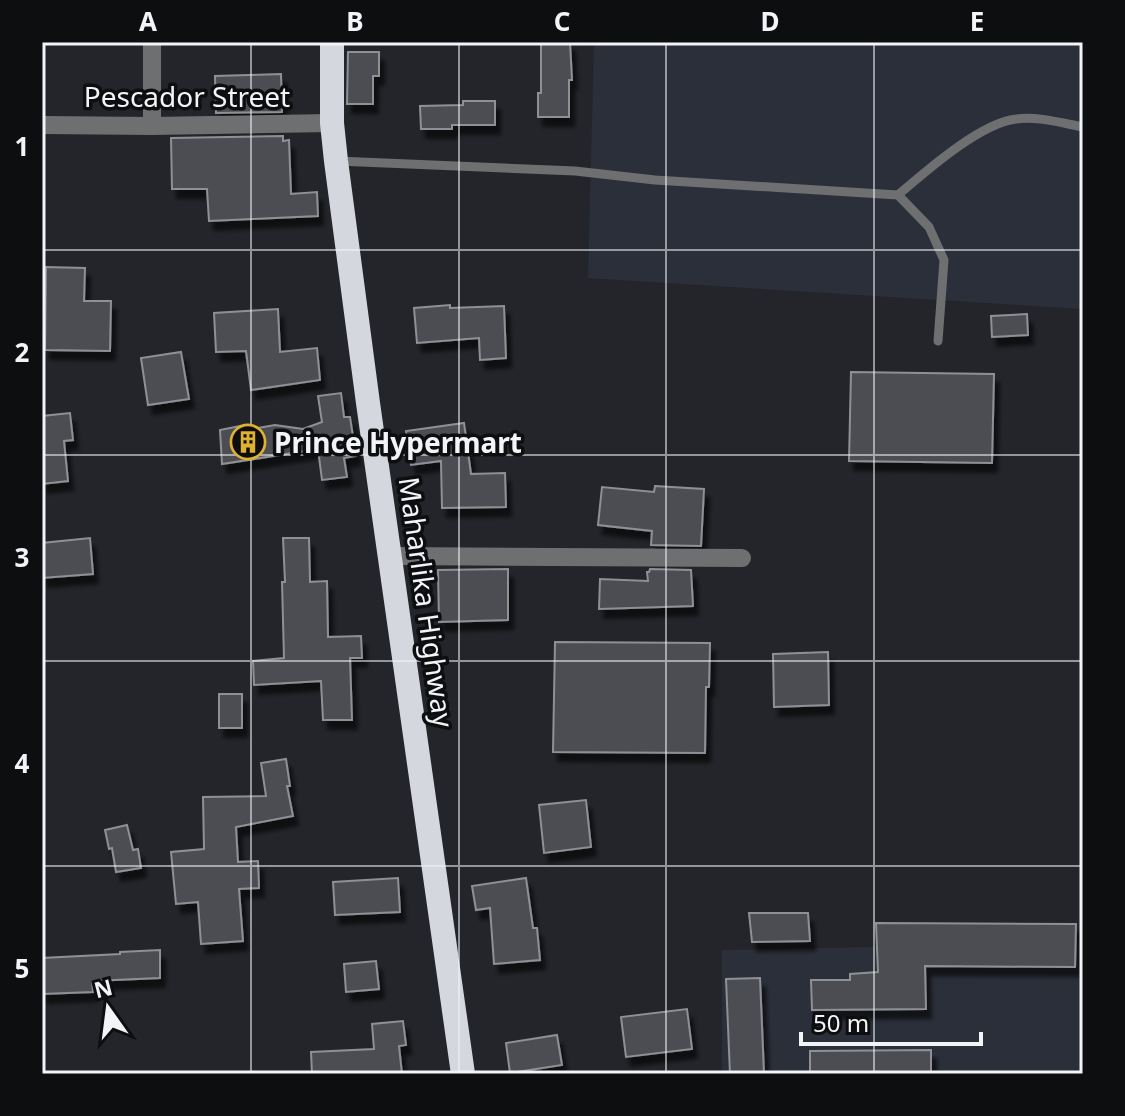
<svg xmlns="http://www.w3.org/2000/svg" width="1125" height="1116" viewBox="0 0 1125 1116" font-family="'Noto Sans',sans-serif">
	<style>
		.built { fill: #2b2f39 }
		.building { fill: #4b4d52; stroke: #8d9095; stroke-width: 2; filter: url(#shadow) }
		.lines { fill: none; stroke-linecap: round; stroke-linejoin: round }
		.lane { stroke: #6e6f71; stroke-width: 9 }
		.street { stroke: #6e6f71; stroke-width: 18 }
		.highway { stroke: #d4d7dd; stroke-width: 24 }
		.grid { fill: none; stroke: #f2f4f7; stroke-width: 2; stroke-opacity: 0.55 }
		.labels { text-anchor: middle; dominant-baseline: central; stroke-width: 7; stroke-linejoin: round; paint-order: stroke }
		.street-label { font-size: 28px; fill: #f2f4f7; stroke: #0d0e10 }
		.poi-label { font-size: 28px; font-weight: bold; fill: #f2f4f7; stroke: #0d0e10; text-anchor: start }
		.neatline { fill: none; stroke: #f2f4f7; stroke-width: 3 }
		.grid-label { font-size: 26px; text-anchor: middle; font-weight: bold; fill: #f2f4f7 }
	</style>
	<defs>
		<filter id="shadow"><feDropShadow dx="5" dy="9" stdDeviation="2" flood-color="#0009"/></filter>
	</defs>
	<rect width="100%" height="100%" fill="#23252a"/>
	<g class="built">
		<polygon points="594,42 1083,42 1083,309 588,278"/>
		<polygon points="1083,943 1083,1074 722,1074 722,950"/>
	</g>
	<g class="building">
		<polygon points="541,42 570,42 572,80 569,80 569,117 538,117 538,93 541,93"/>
		<polygon points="348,52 379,52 379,76 373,76 373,104 347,104"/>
		<polygon points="281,74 282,112 216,113 215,76"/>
		<polygon points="463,101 495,101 495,125 452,125 452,129 421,129 420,106 463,105"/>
		<polygon points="283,136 283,141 289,140 291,194 317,192 318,216 209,221 207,189 172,189 171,138"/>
		<polygon points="46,267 85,268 84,301 111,301 110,351 45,350"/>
		<polygon points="450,305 450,308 504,306 506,358 480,360 479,338 417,343 414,308"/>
		<polygon points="278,309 280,352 317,348 320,380 251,390 246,351 216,352 214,313"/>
		<polygon points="1027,314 1028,335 992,337 991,316"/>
		<polygon points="181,352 189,399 148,405 141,358"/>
		<polygon points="851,372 994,374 992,463 849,461"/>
		<polygon points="341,393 344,417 350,417 356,456 344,458 347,477 322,480 318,449 222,464 220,430 240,426 240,431 275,425 303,429 322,422 318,396"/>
		<polygon points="70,413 73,440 64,441 68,481 42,484 42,416"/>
		<polygon points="464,423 471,474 505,473 506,507 442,508 441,461 411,465 406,431"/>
		<polygon points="655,486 704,489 701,546 651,545 652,531 598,525 602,487 654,492"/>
		<polygon points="90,538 93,574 42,578 42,543"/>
		<polygon points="283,538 309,538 310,582 327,581 328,637 361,636 362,658 350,658 352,720 323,720 321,681 254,685 253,661 284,658 282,582 285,582"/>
		<polygon points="508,569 508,620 439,622 438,570"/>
		<polygon points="650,569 691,570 693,606 599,609 600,579 648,581 647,572 649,572"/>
		<polygon points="555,642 710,643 709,687 706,687 705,753 553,752"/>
		<polygon points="828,652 829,705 774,707 773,654"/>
		<rect x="219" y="694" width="23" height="34"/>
		<polygon points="286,759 290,786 287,786 293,816 236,827 238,862 258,861 259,888 239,889 243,941 201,944 198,902 176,904 171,852 204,849 203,797 266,796 261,763"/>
		<polygon points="586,800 591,847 544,853 539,805"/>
		<polygon points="127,825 133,850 138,849 141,868 116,872 112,848 109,849 105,830"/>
		<polygon points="398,878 400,912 335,915 333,882"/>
		<polygon points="526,878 533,928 537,928 540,960 494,964 490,908 476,910 472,886"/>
		<polygon points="749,913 808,913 810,941 752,942"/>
		<polygon points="876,923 1076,924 1075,967 925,966 926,1009 812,1010 811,980 850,980 850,974 878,972"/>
		<polygon points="160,950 160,978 92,981 93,992 42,994 42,958 120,954 120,952"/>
		<polygon points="376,961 379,989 346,992 344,964"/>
		<polygon points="760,978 764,1074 730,1074 726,979"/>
		<polygon points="687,1009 692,1049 626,1057 621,1017"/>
		<polygon points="403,1021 406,1045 399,1046 402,1074 312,1074 311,1052 374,1049 372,1024"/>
		<polygon points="557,1035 562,1065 510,1073 506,1043"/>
		<polygon points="931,1050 931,1074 810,1074 810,1051"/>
	</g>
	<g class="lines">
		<g class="lane">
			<polyline points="337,161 575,171 655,180 898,195 929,227 944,260 938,341"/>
			<path d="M898,195C925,172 980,123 1016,119C1037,116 1062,123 1083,127"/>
		</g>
		<g class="street">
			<polyline points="152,42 152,126"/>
			<polyline points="42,125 152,126 332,123"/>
			<polyline points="390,556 742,558"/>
		</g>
		<polyline class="highway" points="332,42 332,123 336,161 368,403 463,1074"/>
	</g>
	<path class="grid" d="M251,42V1074M459,42V1074M666,42V1074M874,42V1074M42,250H1083M42,455H1083M42,661H1083M42,866H1083"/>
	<defs>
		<g id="building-ring" transform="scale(1.8)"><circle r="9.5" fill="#0d0e10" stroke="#deb133" stroke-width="1.5"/><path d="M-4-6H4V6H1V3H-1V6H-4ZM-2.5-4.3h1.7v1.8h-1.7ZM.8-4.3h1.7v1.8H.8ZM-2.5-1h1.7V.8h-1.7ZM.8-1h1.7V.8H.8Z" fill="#deb133"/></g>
	</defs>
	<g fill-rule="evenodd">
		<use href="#building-ring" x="248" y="442"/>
	</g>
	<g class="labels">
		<g class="street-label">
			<text x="187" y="96">Pescador Street</text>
			<text transform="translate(427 602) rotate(82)">Maharlika Highway</text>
		</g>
		<g class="poi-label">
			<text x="274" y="442">Prince Hypermart</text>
		</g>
	</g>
	<rect width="1125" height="1116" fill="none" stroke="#0d0e10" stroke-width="88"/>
	<g transform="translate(108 1008) rotate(346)" stroke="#0d0e10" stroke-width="6" paint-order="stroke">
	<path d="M0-6L14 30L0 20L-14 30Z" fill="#f2f4f7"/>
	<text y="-12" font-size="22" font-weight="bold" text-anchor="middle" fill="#f2f4f7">N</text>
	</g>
	<path d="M801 1032v12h180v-12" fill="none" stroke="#f2f4f7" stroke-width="4"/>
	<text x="813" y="1032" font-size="24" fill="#f2f4f7" stroke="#0d0e10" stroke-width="6" paint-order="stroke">50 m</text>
	<rect x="44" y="44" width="1037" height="1028" class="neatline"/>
	<g class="grid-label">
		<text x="148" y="31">A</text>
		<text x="355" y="31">B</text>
		<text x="562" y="31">C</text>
		<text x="770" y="31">D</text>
		<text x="977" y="31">E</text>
		<text x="22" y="156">1</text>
		<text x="22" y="362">2</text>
		<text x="22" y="567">3</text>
		<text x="22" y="773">4</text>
		<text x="22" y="978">5</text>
	</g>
</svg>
